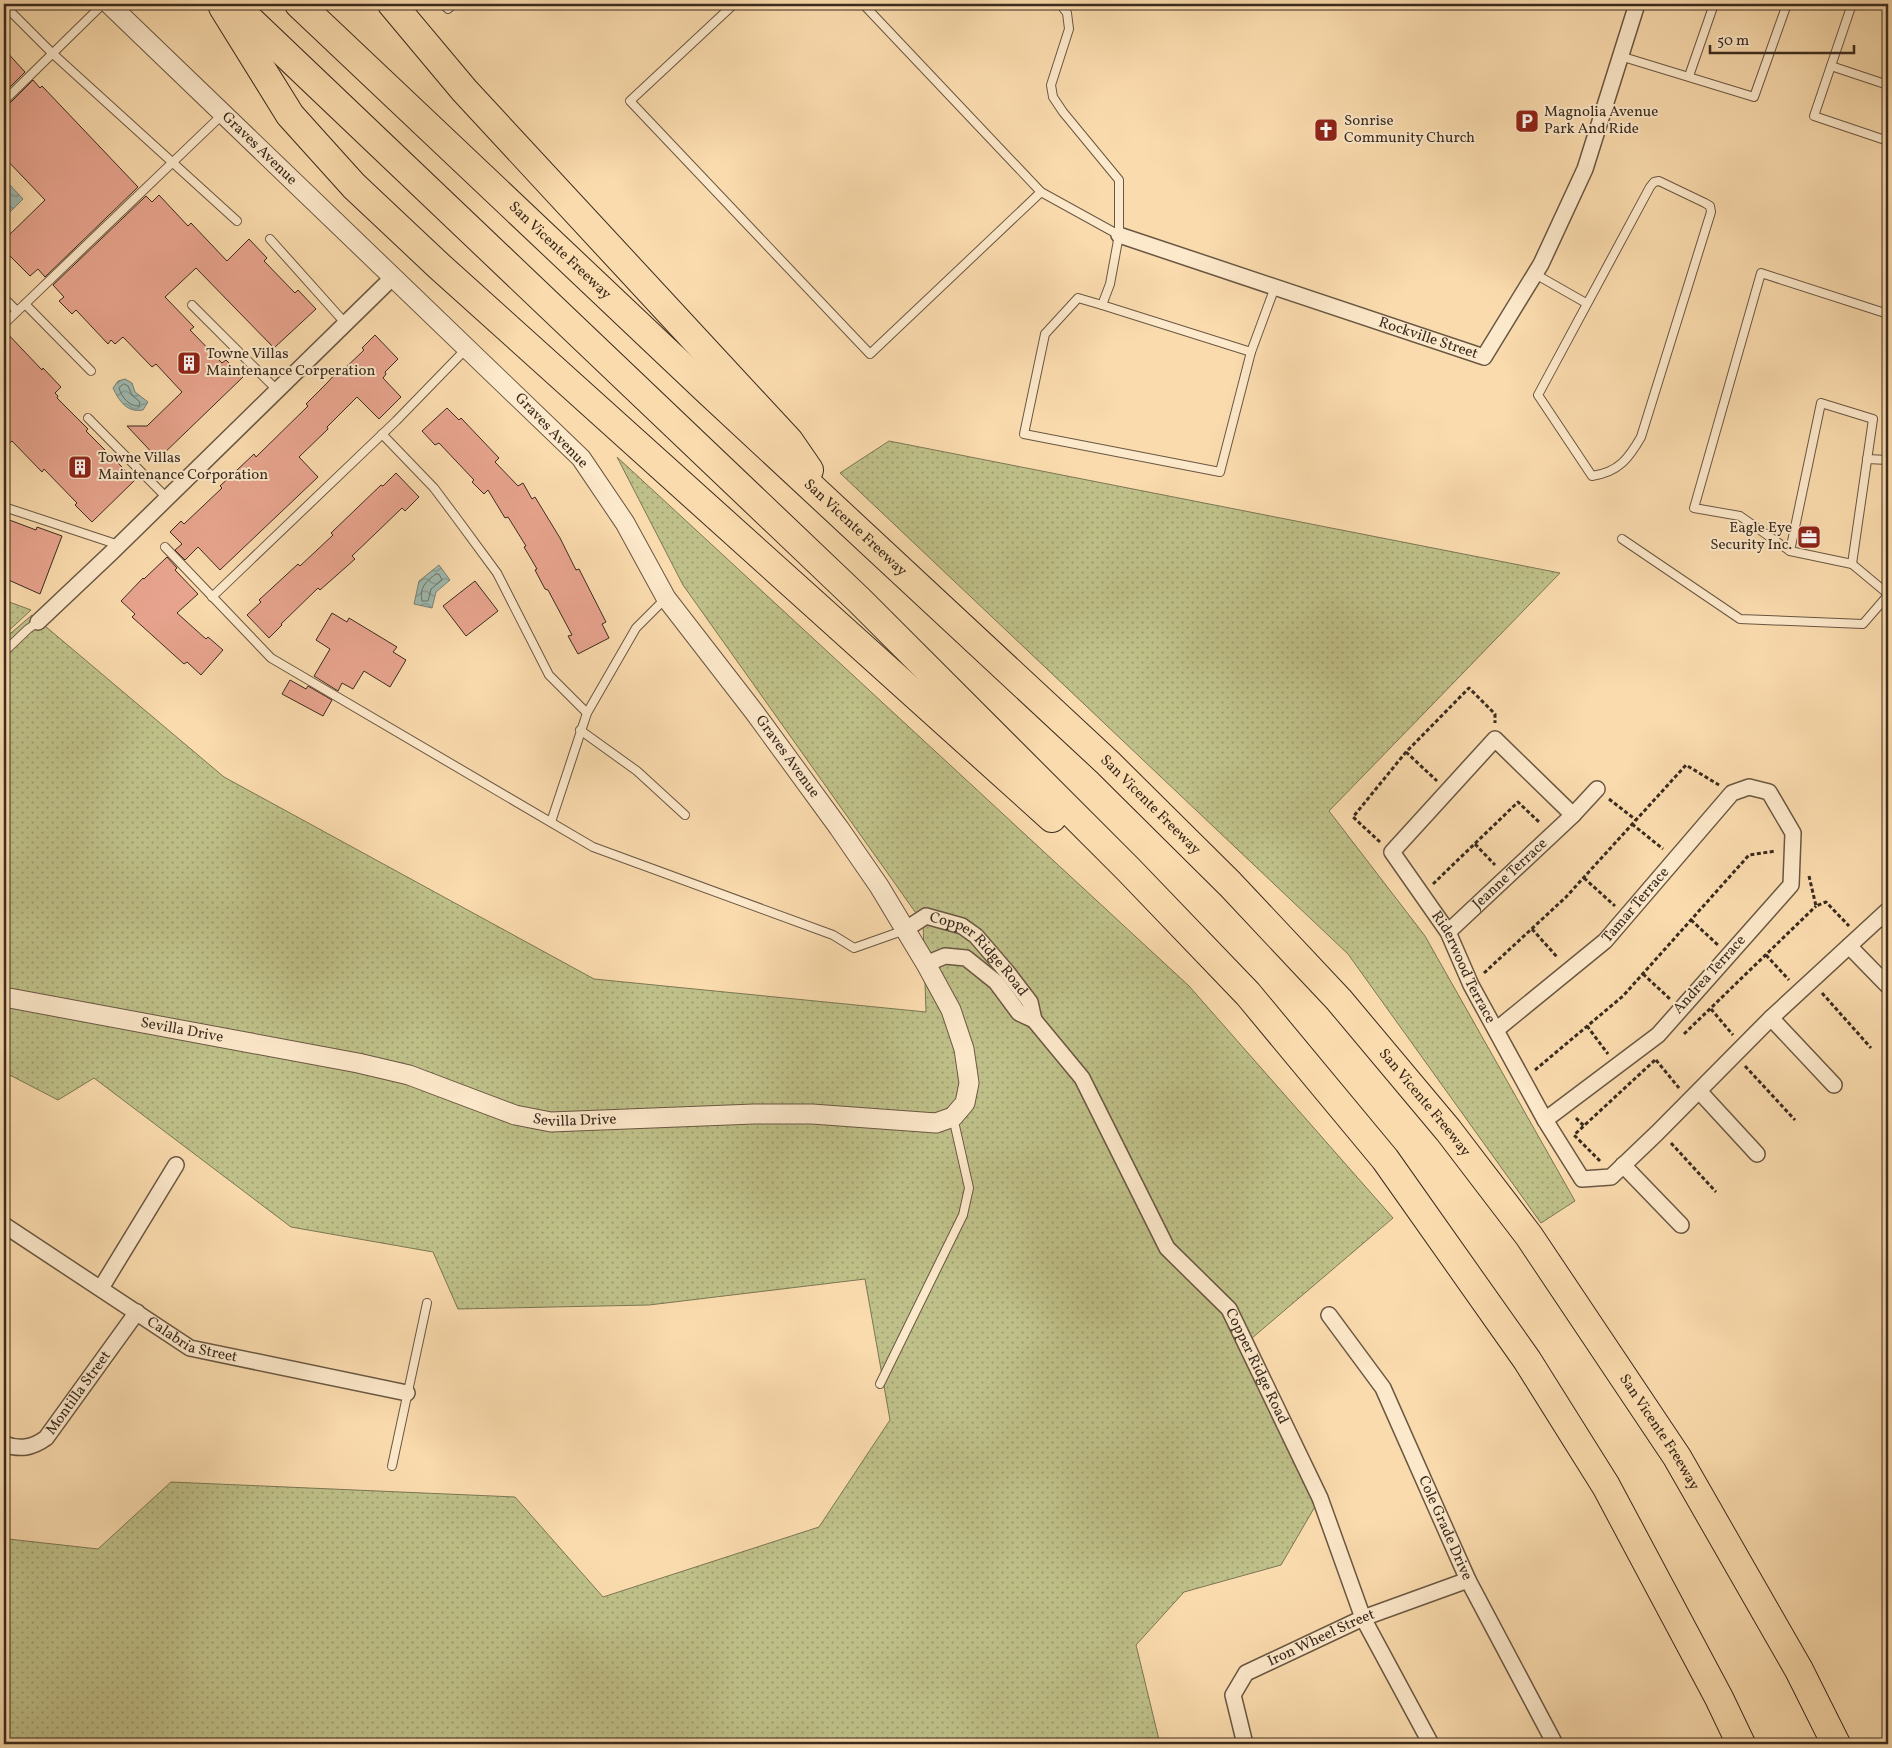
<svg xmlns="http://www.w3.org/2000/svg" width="1892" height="1748" viewBox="0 0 1892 1748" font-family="Vollkorn,serif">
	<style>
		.grass { fill: url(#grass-dots); stroke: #7c7654 }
		.water { fill: url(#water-waves); stroke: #778176 }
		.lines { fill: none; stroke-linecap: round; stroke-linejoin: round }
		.shore { stroke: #6c7268; stroke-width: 1 }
		.building { fill: #e8a48e; stroke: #3a2b1f }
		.service-casing { stroke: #6a5742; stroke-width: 10 }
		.minor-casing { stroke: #6a5742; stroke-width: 18 }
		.tertiary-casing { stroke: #6a5742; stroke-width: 21 }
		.motorway-casing { stroke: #3a2b1f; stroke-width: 30 }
		.path { stroke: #3a2b1f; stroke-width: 3; stroke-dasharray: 4 2.5; stroke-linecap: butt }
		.service { stroke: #fce8ca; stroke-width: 8 }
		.minor { stroke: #fce8ca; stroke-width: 15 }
		.tertiary { stroke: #fce8ca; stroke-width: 19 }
		.motorway { stroke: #fadbad; stroke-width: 28 }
		.labels { text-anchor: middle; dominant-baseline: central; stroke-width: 4; stroke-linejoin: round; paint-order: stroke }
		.poi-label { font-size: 15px; fill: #3a2b1f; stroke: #fce8ca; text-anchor: start }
		.street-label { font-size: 15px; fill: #3a2b1f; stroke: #fce8ca }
	</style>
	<defs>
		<pattern id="grass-dots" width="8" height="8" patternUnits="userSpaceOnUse" patternTransform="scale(1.25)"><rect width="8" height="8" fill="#bfc089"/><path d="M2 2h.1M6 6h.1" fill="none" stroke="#9c9c6f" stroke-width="1.8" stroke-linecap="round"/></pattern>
		<pattern id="water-waves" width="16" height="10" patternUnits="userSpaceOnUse" patternTransform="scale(1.25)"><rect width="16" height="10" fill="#9fbab0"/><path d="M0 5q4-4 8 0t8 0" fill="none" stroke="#83978f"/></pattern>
	</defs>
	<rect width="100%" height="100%" fill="#fadbad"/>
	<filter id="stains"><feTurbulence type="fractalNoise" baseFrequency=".004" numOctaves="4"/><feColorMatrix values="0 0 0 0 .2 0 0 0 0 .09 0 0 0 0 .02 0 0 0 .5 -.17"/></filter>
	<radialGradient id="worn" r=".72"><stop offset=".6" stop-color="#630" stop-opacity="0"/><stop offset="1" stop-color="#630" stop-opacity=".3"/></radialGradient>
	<g class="grass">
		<polygon points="889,441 1560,573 1329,811 1425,936 1575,1201 1541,1223 1348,954 840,473"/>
		<polygon points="617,457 1189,986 1393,1218 1245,1344 1320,1498 1281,1565 1184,1592 1136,1645 1160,1744 4,1744 4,1533 8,1539 98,1549 171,1482 515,1497 603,1597 819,1527 890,1420 865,1279 649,1305 458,1309 433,1252 291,1227 94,1078 58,1100 4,1072 4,639 32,615 224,777 594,979 926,1012 923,923 683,585"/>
		<polygon points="4,600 31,610 4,635"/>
	</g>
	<g class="water">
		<polygon points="10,185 23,199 4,218 4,192"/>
		<path d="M125,379L132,383L135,392L148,402L143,410C127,413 119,401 113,388L118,381Z"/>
		<polygon points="439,565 450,580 436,592 432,608 414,604 419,581"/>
	</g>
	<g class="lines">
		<g class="shore">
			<path d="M124,384L128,386L132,395L140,402L139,406C129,406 122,398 119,388Z"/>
			<path d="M436,574H439L442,580L431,589L428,601H422C419,588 426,581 436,574Z"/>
		</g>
	</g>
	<g class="building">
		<polygon points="4,49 25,72 4,93"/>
		<polygon points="33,80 40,88 42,86 138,187 45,277 38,269 30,276 4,250 4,240 45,200 4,157 4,106 8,105"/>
		<polygon points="159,195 188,226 191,223 227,261 249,239 267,258 264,261 295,293 298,290 316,309 274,348 196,268 165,297 194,327 190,330 222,363 226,360 243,377 158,459 127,426 147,426 182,392 156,364 152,367 123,337 115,344 111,340 108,344 76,310 72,314 59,301 64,297 53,285 146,196 152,202"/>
		<polygon points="4,330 42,370 43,368 61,387 55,393 58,396 57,398 88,429 86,431 135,480 92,522 75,505 77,503 44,469 42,472 12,441 4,449"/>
		<polygon points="375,335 398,359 385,372 386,374 383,378 401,397 379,419 357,397 327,427 328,429 299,457 318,477 220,570 198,547 185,560 175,550 182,544 170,532 181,521 184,524 222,488 220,486 254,454 256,457 308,406 306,404 327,383 337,372 339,374 364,350 362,348"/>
		<polygon points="447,408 459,420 461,418 499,458 495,462 518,486 523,483 532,499 535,497 560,538 576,570 579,569 606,622 602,624 609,638 578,654 568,636 572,635 548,590 545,589 535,570 537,569 524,547 526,546 508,517 505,518 488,490 484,494 472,482 474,480 439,443 435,445 422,431"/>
		<polygon points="396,473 419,497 405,511 402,508 352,556 355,559 320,590 318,588 281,624 282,625 269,638 247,615 261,602 259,600 298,564 300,566 333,535 331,533 381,485 383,486"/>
		<polygon points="4,518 36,530 37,527 62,536 40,594 4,578"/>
		<polygon points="167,557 177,568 175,570 198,594 177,613 206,639 208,637 223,650 201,675 187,662 184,664 132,617 135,614 121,601 143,578 144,579"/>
		<polygon points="475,581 498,611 466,636 443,606"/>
		<polygon points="332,613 347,622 349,618 397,647 393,652 406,660 390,687 364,671 353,689 342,683 338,691 314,676 330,649 316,640"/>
		<polygon points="290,680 306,689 308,686 332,700 323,716 282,694"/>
	</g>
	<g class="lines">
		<g class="service-casing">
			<g id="service">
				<polyline points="443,4 448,9 454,4"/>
				<polyline points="734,4 630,101 870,354 1041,192"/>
				<polyline points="863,4 1041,192 1119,235"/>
				<polyline points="1060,4 1067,13 1069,29 1051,85 1053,97 1063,112 1119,180 1119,235 1110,284 1102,305 1251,352 1275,287"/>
				<polyline points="1852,4 1814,116 1888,141"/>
				<polyline points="4,5 52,53 237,221"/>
				<polyline points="1620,56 1754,97 1787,4"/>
				<polyline points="1831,66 1888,85"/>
				<polyline points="1689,76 1714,4"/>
				<polyline points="4,101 103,4"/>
				<path d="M1659,181L1705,203L1710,206L1711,212L1641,437C1629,458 1619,472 1592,476L1538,395L1650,187L1654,182Z"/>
				<polyline points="270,239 346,324"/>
				<polyline points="1535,274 1586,303"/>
				<polyline points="4,298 17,311"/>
				<polyline points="25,304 91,371"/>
				<polyline points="192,305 277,390"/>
				<polyline points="1102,305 1078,298 1045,334 1024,434 1220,472 1251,352"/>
				<polyline points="1888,314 1761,273 1694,508 1740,516 1790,551 1852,564 1888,594"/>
				<polyline points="4,324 223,114"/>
				<polyline points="88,418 167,498"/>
				<polyline points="382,434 434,488 455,516 497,573 549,675 587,713"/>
				<polyline points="1867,459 1888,460"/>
				<polyline points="4,507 119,545"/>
				<polyline points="1622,539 1740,619 1863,624 1888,595"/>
				<polyline points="165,547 271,658 593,847 833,935 854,948 905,930"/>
				<polyline points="1790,551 1821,403 1873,419 1852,564"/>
				<polyline points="212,597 396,421 466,349"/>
				<polyline points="4,652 28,629 38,622"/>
				<polyline points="580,730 637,771 685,815"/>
				<polyline points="551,822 587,713 636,628 666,598"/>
				<polyline points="880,1384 963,1215 969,1188 953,1117"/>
				<polyline points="392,1466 427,1303"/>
			</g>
		</g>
		<g class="minor-casing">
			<g id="minor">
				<path id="s1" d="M1119,235L1484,357L1541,264L1585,169L1637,4"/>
				<polyline points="38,622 111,553 392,278"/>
				<polyline points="1573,815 1597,789"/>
				<path id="s2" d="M906,929L926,916L962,926L976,936L1007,972L1030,1002L1034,1020"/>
				<path id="s3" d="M1448,932L1573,815L1495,739L1392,852L1448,932L1471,985L1545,1120L1582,1179L1611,1177L1657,1133L1771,1018L1888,910"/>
				<polyline points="1849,946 1888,986"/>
				<path id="s4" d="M926,964L945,956L966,958L996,982L1019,1013L1034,1020L1082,1078L1167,1248L1229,1309L1320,1498L1363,1618L1431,1744"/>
				<polyline points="1771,1018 1834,1085"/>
				<path id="s5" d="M1496,1030L1605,941L1732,793L1749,787L1769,792L1793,833L1791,885L1658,1035L1545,1120"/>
				<polyline points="1699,1091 1757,1154"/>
				<polyline points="1623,1165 1681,1225"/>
				<path id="s6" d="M4,1225L190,1348L407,1393"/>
				<polyline points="101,1288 176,1165"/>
				<path id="s7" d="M1329,1315L1383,1388L1468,1580L1555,1744"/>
				<path id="s8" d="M4,1444C20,1450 32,1448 46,1438L137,1312"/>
				<path id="s9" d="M1245,1744L1233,1695L1246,1673L1363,1618L1468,1580"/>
			</g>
		</g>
		<g class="tertiary-casing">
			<g id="tertiary">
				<path id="s10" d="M4,997L358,1063L409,1075L515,1115L551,1122L754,1114H812L936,1123L953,1117L965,1103L969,1083L964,1049L951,1010L926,964L879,886L839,828L755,713L666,598L625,523L581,458L109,4"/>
			</g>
		</g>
		<g class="motorway-casing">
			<g id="motorway">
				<polyline points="233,4 859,600 1128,869 1248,994 1385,1159 1527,1360 1606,1486 1719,1698 1741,1744"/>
				<path id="s11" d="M299,4L707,390L1108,763L1230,884L1339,1000L1448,1130L1529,1236L1677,1457L1799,1670L1836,1744"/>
				<polyline points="392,4 464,90 789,441 809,470"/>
				<polyline points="223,7 290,115 354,186 439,266 1052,818"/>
			</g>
		</g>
		<g class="path">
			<polyline points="1406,752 1437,781"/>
			<polyline points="1609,799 1636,820"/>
			<polyline points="1632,824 1663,849"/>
			<polyline points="1380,842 1353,817 1406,752 1469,688 1495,714 1495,723"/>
			<polyline points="1475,844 1495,865"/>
			<polyline points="1809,876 1816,906 1826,902 1849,926"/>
			<polyline points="1584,878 1615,906"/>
			<polyline points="1433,884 1518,802 1540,823"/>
			<polyline points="1691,920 1718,945"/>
			<polyline points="1532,929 1558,958"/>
			<polyline points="1766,955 1789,980"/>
			<polyline points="1484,973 1566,897 1686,765 1719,785"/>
			<polyline points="1643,974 1670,999"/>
			<polyline points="1822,993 1871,1048"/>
			<polyline points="1711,1009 1733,1035"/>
			<polyline points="1587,1026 1608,1054"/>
			<polyline points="1684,1034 1816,906"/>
			<polyline points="1656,1060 1679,1088"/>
			<polyline points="1745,1066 1795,1120"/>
			<polyline points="1535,1070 1623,996 1749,855 1776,851"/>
			<polyline points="1576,1118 1584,1126"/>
			<polyline points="1671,1143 1716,1192"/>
			<polyline points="1600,1161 1574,1135 1655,1060"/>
		</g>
		<use href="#service" class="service"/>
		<use href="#minor" class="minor"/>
		<use href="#tertiary" class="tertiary"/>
		<use href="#motorway" class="motorway"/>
	</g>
	<defs>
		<g id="parking-square" transform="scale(1.25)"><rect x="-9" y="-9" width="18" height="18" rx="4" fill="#8f2418" stroke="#fce8ca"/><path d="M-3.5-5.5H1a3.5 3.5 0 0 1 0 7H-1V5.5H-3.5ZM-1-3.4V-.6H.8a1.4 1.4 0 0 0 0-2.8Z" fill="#fff"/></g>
		<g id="church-square" transform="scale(1.25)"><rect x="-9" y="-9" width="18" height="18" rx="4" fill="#8f2418" stroke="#fce8ca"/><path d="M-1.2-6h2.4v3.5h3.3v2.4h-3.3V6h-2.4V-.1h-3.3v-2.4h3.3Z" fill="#fff"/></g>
		<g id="building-square" transform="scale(1.25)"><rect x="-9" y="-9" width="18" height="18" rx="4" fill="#8f2418" stroke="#fce8ca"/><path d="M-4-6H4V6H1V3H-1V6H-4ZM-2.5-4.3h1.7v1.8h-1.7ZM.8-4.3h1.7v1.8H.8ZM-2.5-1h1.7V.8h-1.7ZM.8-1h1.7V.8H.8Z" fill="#fff"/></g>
		<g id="office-square" transform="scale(1.25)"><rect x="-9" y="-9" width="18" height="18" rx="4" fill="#8f2418" stroke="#fce8ca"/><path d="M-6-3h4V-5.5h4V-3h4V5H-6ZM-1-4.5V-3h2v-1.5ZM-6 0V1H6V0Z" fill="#fff"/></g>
	</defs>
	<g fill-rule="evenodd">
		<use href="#parking-square" x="1527" y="121"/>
		<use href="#church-square" x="1326" y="130"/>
		<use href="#building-square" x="189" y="363"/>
		<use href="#building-square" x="80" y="467"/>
		<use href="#office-square" x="1809" y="537"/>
	</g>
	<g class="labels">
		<g class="poi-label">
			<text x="1544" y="112">Magnolia Avenue<tspan x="1544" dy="17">Park And Ride</tspan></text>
			<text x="1344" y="121">Sonrise<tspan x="1344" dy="17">Community Church</tspan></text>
			<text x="206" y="354">Towne Villas<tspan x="206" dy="17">Maintenance Corperation</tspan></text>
			<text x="98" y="458">Towne Villas<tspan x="98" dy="17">Maintenance Corporation</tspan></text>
			<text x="1792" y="528" text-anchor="end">Eagle Eye<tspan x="1792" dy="17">Security Inc.</tspan></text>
		</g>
		<g class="street-label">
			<text transform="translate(259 149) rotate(44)">Graves Avenue</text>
			<text stroke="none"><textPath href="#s11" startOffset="359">San Vicente Freeway</textPath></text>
			<text stroke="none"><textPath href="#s1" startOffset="326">Rockville Street</textPath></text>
			<text transform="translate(551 431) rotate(46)">Graves Avenue</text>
			<text stroke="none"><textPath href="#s11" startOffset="764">San Vicente Freeway</textPath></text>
			<text transform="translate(787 757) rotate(54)">Graves Avenue</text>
			<text stroke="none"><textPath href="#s11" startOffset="1169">San Vicente Freeway</textPath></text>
			<text stroke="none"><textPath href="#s3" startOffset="85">Jeanne Terrace</textPath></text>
			<text stroke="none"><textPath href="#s5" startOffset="188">Tamar Terrace</textPath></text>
			<text stroke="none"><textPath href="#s2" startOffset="91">Copper Ridge Road</textPath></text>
			<text stroke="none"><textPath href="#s3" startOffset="569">Riderwood Terrace</textPath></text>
			<text transform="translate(1710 975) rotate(-48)">Andrea Terrace</text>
			<text stroke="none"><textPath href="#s10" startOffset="181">Sevilla Drive</textPath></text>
			<text stroke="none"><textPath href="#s11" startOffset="1574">San Vicente Freeway</textPath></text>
			<text stroke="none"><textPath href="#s10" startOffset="586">Sevilla Drive</textPath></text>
			<text stroke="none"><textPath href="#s6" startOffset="222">Calabria Street</textPath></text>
			<text stroke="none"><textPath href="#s4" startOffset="551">Copper Ridge Road</textPath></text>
			<text stroke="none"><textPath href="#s8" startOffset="100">Montilla Street</textPath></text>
			<text stroke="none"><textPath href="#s11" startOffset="1979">San Vicente Freeway</textPath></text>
			<text stroke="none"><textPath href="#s7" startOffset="244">Cole Grade Drive</textPath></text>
			<text stroke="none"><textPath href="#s9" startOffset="159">Iron Wheel Street</textPath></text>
		</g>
	</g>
	<rect width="1892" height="1748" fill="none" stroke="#fadbad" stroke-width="20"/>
	<rect x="5" y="5" width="1882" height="1738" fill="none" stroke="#3a2b1f" stroke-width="2.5"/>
	<rect x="10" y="10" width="1872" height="1728" fill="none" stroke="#3a2b1f"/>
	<path d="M1710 45v8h144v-8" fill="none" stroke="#3a2b1f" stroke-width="2.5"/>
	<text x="1717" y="45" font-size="15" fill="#3a2b1f" stroke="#fce8ca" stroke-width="4" paint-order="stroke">50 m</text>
	<rect width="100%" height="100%" filter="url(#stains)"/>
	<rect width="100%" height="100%" fill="url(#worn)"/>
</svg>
